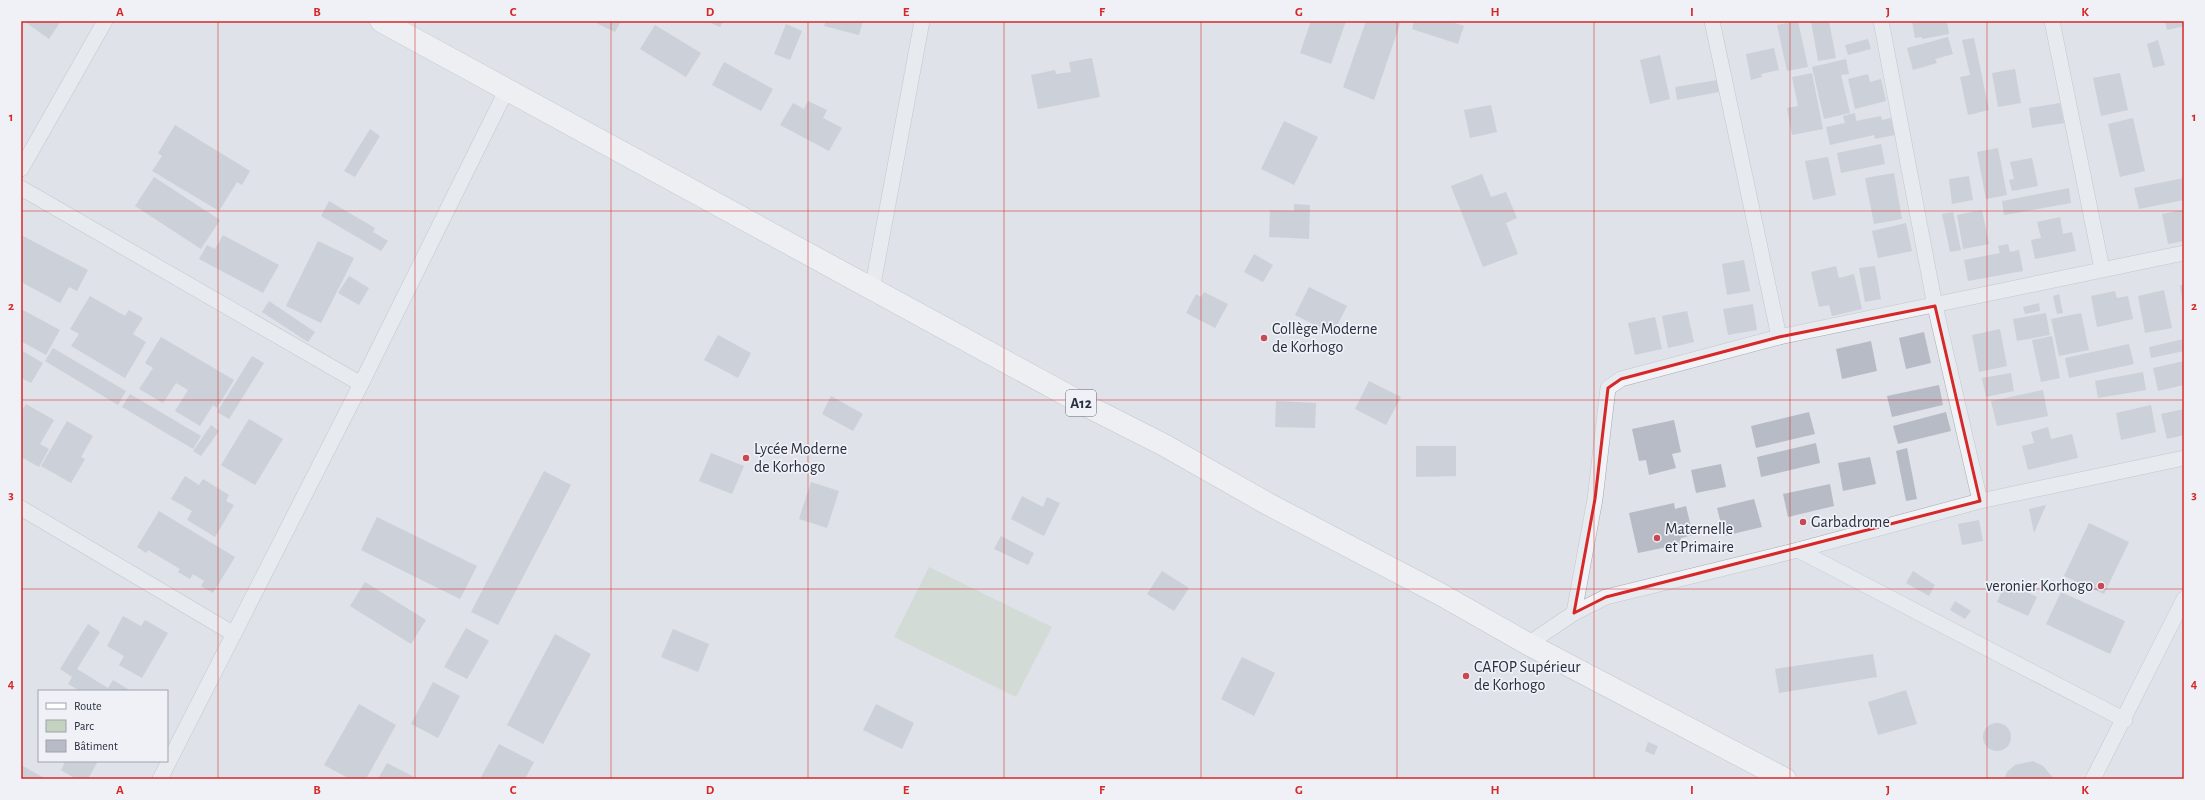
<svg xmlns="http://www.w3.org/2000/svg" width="2205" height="800" viewBox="0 0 2205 800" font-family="'Alegreya Sans',sans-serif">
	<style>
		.green { fill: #c4d2c0 }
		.building { fill: #b6bbc5 }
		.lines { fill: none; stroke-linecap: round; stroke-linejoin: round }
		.street-casing { stroke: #a4a9b2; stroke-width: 16 }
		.primary-casing { stroke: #9fa6b3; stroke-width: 23 }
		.street { stroke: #f2f3f6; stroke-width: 15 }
		.primary { stroke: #fff; stroke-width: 22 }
		.marked { fill: none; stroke: #d62828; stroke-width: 3; stroke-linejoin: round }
		.grid { fill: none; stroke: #d62828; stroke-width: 1; stroke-opacity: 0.55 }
		.poi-dot { fill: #cb4753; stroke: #eff1f6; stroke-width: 1.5 }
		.labels { text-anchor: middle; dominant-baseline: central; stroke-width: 3.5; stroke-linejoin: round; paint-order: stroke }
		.shield { fill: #eff1f6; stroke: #646976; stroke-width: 1 }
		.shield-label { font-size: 15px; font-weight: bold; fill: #282f3f }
		.poi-label { font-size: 16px; fill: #282f3f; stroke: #eff1f6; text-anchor: start }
		.neatline { fill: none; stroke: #d62828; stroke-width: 1.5 }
		.grid-label { font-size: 13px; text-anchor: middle; font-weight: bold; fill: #d62828 }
	</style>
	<rect width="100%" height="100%" fill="#dfe2e8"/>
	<polygon class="green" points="929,567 1052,627 1016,697 894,637"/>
	<g class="building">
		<polygon points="24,21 61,21 49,39"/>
		<polygon points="592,21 621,21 615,32"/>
		<polygon points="707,21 723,21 720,27"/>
		<polygon points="826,21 863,21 859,35 824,26"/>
		<polygon points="1311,21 1346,21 1331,64 1300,53"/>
		<polygon points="1366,21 1401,21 1374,100 1343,87"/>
		<polygon points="1414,21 1449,21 1464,26 1458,44 1412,29"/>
		<polygon points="1798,21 1808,67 1787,71 1777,25"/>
		<polygon points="1811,21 1829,21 1836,58 1818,61"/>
		<polygon points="1912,21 1947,21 1949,34 1922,39 1922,37 1915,38"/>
		<polygon points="2165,21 2184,21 2184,26 2167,30"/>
		<polygon points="786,24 802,31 790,60 774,54"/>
		<polygon points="655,25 701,53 686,77 640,49"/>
		<polygon points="1948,37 1953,54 1935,59 1937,63 1913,70 1907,48"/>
		<polygon points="1974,38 1989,110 1968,115 1960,77 1970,75 1962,40"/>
		<polygon points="1868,39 1871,49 1848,55 1845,45"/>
		<polygon points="2158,40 2165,65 2153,68 2147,44"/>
		<polygon points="1774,48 1779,70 1761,74 1762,77 1751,80 1746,54"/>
		<polygon points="1660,55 1670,99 1650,104 1640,60"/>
		<polygon points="1092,58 1100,97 1038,109 1031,75 1055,70 1056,74 1071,72 1069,62"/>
		<polygon points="1846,59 1849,74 1841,75 1850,113 1824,119 1812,67"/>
		<polygon points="724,62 773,89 761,111 712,85"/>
		<polygon points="2015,69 2021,103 1998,107 1992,73"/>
		<polygon points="1812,73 1823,129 1792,135 1787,108 1798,106 1792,77"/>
		<polygon points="2120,73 2128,110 2101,116 2093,78"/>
		<polygon points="1868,74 1870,82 1881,79 1886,101 1855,109 1848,79"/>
		<polygon points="1717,80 1719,92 1677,100 1675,87"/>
		<polygon points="808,101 827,110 823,118 842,128 829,151 780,125 793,103 804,109"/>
		<polygon points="2060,103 2064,123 2032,128 2029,108"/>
		<polygon points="1491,105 1497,132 1470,138 1464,110"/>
		<polygon points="1855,113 1856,121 1881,116 1882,120 1891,118 1895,135 1875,139 1874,135 1830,145 1826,127 1845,123 1843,116"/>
		<polygon points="2133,118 2145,171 2120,177 2108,124"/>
		<polygon points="1284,121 1318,137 1294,185 1261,169"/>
		<polygon points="175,125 250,171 242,185 237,182 219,211 152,171 162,156 158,153"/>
		<polygon points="370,129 380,136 355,177 344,171"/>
		<polygon points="1881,144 1885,164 1841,173 1837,153"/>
		<polygon points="1998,148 2007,195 1986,199 1977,152"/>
		<polygon points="1828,157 1836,195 1813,200 1805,161"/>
		<polygon points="2032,158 2038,186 2012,191 2009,180 2014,179 2010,162"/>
		<polygon points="1894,173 1902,219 1874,224 1865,178"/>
		<polygon points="1482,174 1491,197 1506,192 1517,218 1506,223 1518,254 1483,267 1451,186"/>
		<polygon points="1969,176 1973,200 1952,204 1949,179"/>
		<polygon points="154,177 220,220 201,249 135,206"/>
		<polygon points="2184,178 2184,200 2139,209 2134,188"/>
		<polygon points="2069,188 2071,203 2004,215 2002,201"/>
		<polygon points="329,201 375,228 373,232 388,241 381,251 321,216"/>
		<polygon points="1294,204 1310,205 1309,239 1269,237 1270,210 1294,211"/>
		<polygon points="1982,210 1989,244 1963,249 1957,215"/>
		<polygon points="2184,210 2184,241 2168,244 2162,214"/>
		<polygon points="1953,212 1961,250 1950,252 1942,214"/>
		<polygon points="2060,217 2063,234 2072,232 2076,251 2035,259 2031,240 2041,238 2037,222"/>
		<polygon points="1906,223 1912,251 1878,258 1872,231"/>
		<polygon points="223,235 279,265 263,293 199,259 207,245 215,249"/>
		<polygon points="23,236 88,270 77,291 69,287 60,303 21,282 21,240"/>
		<polygon points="318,241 354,258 321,323 286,306"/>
		<polygon points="2008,244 2010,252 2019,250 2023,271 1968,281 1964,260 2000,253 1998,246"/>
		<polygon points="1254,254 1273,265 1263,282 1244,272"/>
		<polygon points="1744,260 1750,291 1727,295 1722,264"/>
		<polygon points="1836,266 1839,278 1854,274 1862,309 1832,316 1829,305 1819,307 1811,272"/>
		<polygon points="1875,266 1881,299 1865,302 1859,268"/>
		<polygon points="349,276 369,288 359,305 338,293"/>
		<polygon points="2180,285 2184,285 2184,305 2183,305"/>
		<polygon points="1309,287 1347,306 1333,334 1295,315"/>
		<polygon points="2164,290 2172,328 2145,333 2138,296"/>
		<polygon points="2115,291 2117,298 2128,296 2133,319 2097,327 2091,296"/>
		<polygon points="1204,292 1228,304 1215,328 1186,313 1196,294 1201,297"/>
		<polygon points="2059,294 2063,313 2057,314 2053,296"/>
		<polygon points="90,296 125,316 129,310 143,318 133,334 146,342 125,378 71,346 79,334 70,329"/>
		<polygon points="269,301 315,332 308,342 262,312"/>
		<polygon points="2039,303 2040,311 2025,314 2023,307"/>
		<polygon points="1753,304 1757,330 1728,335 1723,309"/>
		<polygon points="21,309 60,330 46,355 21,341"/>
		<polygon points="1687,311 1694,342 1668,348 1662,316"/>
		<polygon points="2046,313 2050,335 2017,341 2013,319"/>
		<polygon points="2081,313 2089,350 2059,356 2051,319"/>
		<polygon points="1655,317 1662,349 1635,355 1628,323"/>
		<polygon points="2000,329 2007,366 1979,372 1972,335"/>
		<polygon points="1924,332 1931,363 1906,369 1899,338"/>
		<polygon points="718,335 751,353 738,378 704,360"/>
		<polygon points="2052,336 2060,378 2041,382 2032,340"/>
		<polygon points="161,337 234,380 217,408 213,405 200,426 175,411 188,390 176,383 163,403 139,389 153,368 145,363"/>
		<polygon points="2184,339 2184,351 2151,358 2149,347"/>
		<polygon points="1871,341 1877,371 1842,379 1836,349"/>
		<polygon points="2129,344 2134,364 2069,378 2065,358"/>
		<polygon points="53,348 126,391 118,405 45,361"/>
		<polygon points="21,350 43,363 31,383 21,378"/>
		<polygon points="252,356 264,363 229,419 217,412"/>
		<polygon points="2184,361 2184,385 2158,391 2153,368"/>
		<polygon points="2143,372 2146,390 2098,398 2095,381"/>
		<polygon points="2011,373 2014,391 1986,397 1982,378"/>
		<polygon points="1369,381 1401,397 1386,425 1355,409"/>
		<polygon points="1939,385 1943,405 1892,417 1887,396"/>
		<polygon points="2043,390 2048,416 1997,426 1991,401"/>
		<polygon points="130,394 201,436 193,449 122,407"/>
		<polygon points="831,396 863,414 853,431 822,414"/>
		<polygon points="1276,401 1316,403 1315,428 1275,427"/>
		<polygon points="26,404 54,420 40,444 49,449 39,467 21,457 21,412"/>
		<polygon points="2151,405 2156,432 2121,440 2116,413"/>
		<polygon points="2184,409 2184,435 2167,439 2161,414"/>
		<polygon points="1809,412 1815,434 1756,448 1751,426"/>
		<polygon points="1946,412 1951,431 1898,444 1893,426"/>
		<polygon points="249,419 283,439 255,485 221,465"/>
		<polygon points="1674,420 1681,452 1672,454 1676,468 1649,475 1646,460 1639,461 1632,429"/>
		<polygon points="67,421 93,436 81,457 85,459 71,483 41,466"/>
		<polygon points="211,425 219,431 201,456 193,451"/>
		<polygon points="2048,427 2051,439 2072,434 2078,458 2028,470 2022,446 2034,443 2031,432"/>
		<polygon points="1816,443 1820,463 1761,477 1757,457"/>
		<polygon points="1416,446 1456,446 1456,476 1416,477"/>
		<polygon points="1907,448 1917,499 1906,501 1896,451"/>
		<polygon points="711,453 744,466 732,494 699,481"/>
		<polygon points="1870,457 1876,484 1843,491 1838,463"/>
		<polygon points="1721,464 1726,487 1696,493 1691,470"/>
		<polygon points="544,471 571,485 498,625 471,612"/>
		<polygon points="185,476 199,485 203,479 229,495 226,501 234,505 215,537 187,520 192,511 171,499"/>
		<polygon points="811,482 839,491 827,528 799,519"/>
		<polygon points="1830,484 1834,506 1788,517 1783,494"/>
		<polygon points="1022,496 1043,507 1047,497 1060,503 1044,536 1011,519"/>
		<polygon points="1754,499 1762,527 1724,536 1717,508"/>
		<polygon points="1674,503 1675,509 1686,506 1693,535 1681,538 1682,544 1638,553 1629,513"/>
		<polygon points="2046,505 2034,533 2029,509"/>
		<polygon points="159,511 235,557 213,593 201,586 204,581 193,574 190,579 178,572 180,569 148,550 146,553 137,547"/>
		<polygon points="377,517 477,566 460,599 361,550"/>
		<polygon points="1979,520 1983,541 1962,545 1958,524"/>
		<polygon points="2089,523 2129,542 2104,594 2064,576"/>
		<polygon points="1001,536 1034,553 1028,565 994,549"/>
		<polygon points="1162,571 1189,588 1174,611 1147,594"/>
		<polygon points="1913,571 1935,585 1929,596 1906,583"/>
		<polygon points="365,582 426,620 411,644 350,606"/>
		<polygon points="2006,582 2037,597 2028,616 1997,602"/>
		<polygon points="2061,592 2125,621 2110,654 2046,624"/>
		<polygon points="1955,601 1971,611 1965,619 1950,610"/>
		<polygon points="123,616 141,626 145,620 168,633 142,678 119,665 124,656 107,646"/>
		<polygon points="88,624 100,632 77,669 108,688 113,680 131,691 80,691 68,684 72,677 60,669"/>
		<polygon points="466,628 489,641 467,679 444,667"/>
		<polygon points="673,629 709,644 698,672 661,657"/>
		<polygon points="555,634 591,654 543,744 507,725"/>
		<polygon points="1873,654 1877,677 1779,693 1775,669"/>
		<polygon points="1242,657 1275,673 1254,716 1221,699"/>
		<polygon points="433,682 460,696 438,738 411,724"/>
		<polygon points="1906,690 1917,724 1878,735 1868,702"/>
		<polygon points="359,704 396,725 366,779 350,779 324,765"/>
		<polygon points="876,704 914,723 902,749 863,730"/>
		<circle cx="1997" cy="737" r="14"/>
		<polygon points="1648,742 1658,746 1654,755 1645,751"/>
		<polygon points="499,744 534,762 525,779 480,779"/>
		<polygon points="63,761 98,761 88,779 76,779 61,770 65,762"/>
		<polygon points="2033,761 2043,766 2054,779 2004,779 2007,772 2015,765"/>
		<polygon points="387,763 418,779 378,779"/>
		<polygon points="21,765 46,779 21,779"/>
	</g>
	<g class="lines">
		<g class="street-casing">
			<g id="street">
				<polyline points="1712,21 1779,337"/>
				<polyline points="1881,21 1935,306 1980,501"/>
				<polyline points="2052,21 2102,269"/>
				<polyline points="21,169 105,21"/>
				<polyline points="21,188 361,384"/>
				<polyline points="872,290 922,21"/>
				<polyline points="21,508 234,634"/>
				<polyline points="1798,550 2125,720"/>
				<polyline points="1574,613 1595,499 1608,388 1621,379 1779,337 2184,253"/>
				<polyline points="1528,644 1574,613 1606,597 1798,550 1980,501 2184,458"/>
				<polyline points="160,779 361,384 507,89"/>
				<polyline points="2093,779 2184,599"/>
			</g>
		</g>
		<g class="primary-casing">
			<polyline id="primary" points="381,21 1087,406 1164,445 1268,504 1440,594 1528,644 1785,779"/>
		</g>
		<use href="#street" class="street"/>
		<use href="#primary" class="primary"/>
	</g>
	<path d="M0 0H2205V800H0ZM1935,306L1980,501L1606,597L1574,613L1595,499L1608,388L1621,379L1779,337Z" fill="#dfe2e8" fill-opacity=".55" fill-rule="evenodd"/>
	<path class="marked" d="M1935,306L1980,501L1606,597L1574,613L1595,499L1608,388L1621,379L1779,337Z"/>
	<path class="grid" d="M218,21V779M415,21V779M611,21V779M808,21V779M1004,21V779M1201,21V779M1397,21V779M1594,21V779M1790,21V779M1987,21V779M21,211H2184M21,400H2184M21,589H2184"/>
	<g class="poi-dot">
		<circle cx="1264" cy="338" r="4"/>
		<circle cx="746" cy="458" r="4"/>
		<circle cx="1803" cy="522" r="4"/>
		<circle cx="1657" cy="538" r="4"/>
		<circle cx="2101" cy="586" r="4"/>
		<circle cx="1466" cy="676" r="4"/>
	</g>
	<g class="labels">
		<rect class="shield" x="1066" y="390" width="30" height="26" rx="3"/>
		<g class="shield-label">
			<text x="1081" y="403">A12</text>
		</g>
		<g class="poi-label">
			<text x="1272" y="329">Collège Moderne<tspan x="1272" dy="18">de Korhogo</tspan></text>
			<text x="754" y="449">Lycée Moderne<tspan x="754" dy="18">de Korhogo</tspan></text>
			<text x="1811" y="522">Garbadrome</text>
			<text x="1665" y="529">Maternelle<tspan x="1665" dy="18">et Primaire</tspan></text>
			<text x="2093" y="586" text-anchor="end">veronier Korhogo</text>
			<text x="1474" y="667">CAFOP Supérieur<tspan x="1474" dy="18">de Korhogo</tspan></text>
		</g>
	</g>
	<rect width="2205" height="800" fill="none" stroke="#eff1f6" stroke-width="44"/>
	<rect x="38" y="690" width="130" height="72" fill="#eff1f6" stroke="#9fa3ad"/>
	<rect x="46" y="703" width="20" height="6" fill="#ffffff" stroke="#9fa3ad"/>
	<text x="74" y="710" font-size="12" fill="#282f3f">Route</text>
	<rect x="46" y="720" width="20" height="12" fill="#c4d2c0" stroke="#9fa3ad"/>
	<text x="74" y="730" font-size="12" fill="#282f3f">Parc</text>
	<rect x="46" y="740" width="20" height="12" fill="#b6bbc5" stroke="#9fa3ad"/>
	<text x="74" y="750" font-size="12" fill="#282f3f">Bâtiment</text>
	<rect x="22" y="22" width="2161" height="756" class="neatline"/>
	<g class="grid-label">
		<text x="120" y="16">A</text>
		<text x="317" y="16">B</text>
		<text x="513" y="16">C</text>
		<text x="710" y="16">D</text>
		<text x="906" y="16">E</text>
		<text x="1102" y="16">F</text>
		<text x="1299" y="16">G</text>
		<text x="1495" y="16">H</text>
		<text x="1692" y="16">I</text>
		<text x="1888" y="16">J</text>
		<text x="2085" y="16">K</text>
		<text x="11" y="121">1</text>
		<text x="2194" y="121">1</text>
		<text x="11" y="310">2</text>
		<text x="2194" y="310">2</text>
		<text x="11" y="499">3</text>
		<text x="2194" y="499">3</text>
		<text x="11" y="688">4</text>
		<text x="2194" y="688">4</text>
		<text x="120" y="794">A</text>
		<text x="317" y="794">B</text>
		<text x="513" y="794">C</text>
		<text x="710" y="794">D</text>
		<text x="906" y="794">E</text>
		<text x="1102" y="794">F</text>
		<text x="1299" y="794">G</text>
		<text x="1495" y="794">H</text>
		<text x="1692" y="794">I</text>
		<text x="1888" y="794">J</text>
		<text x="2085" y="794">K</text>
	</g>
</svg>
